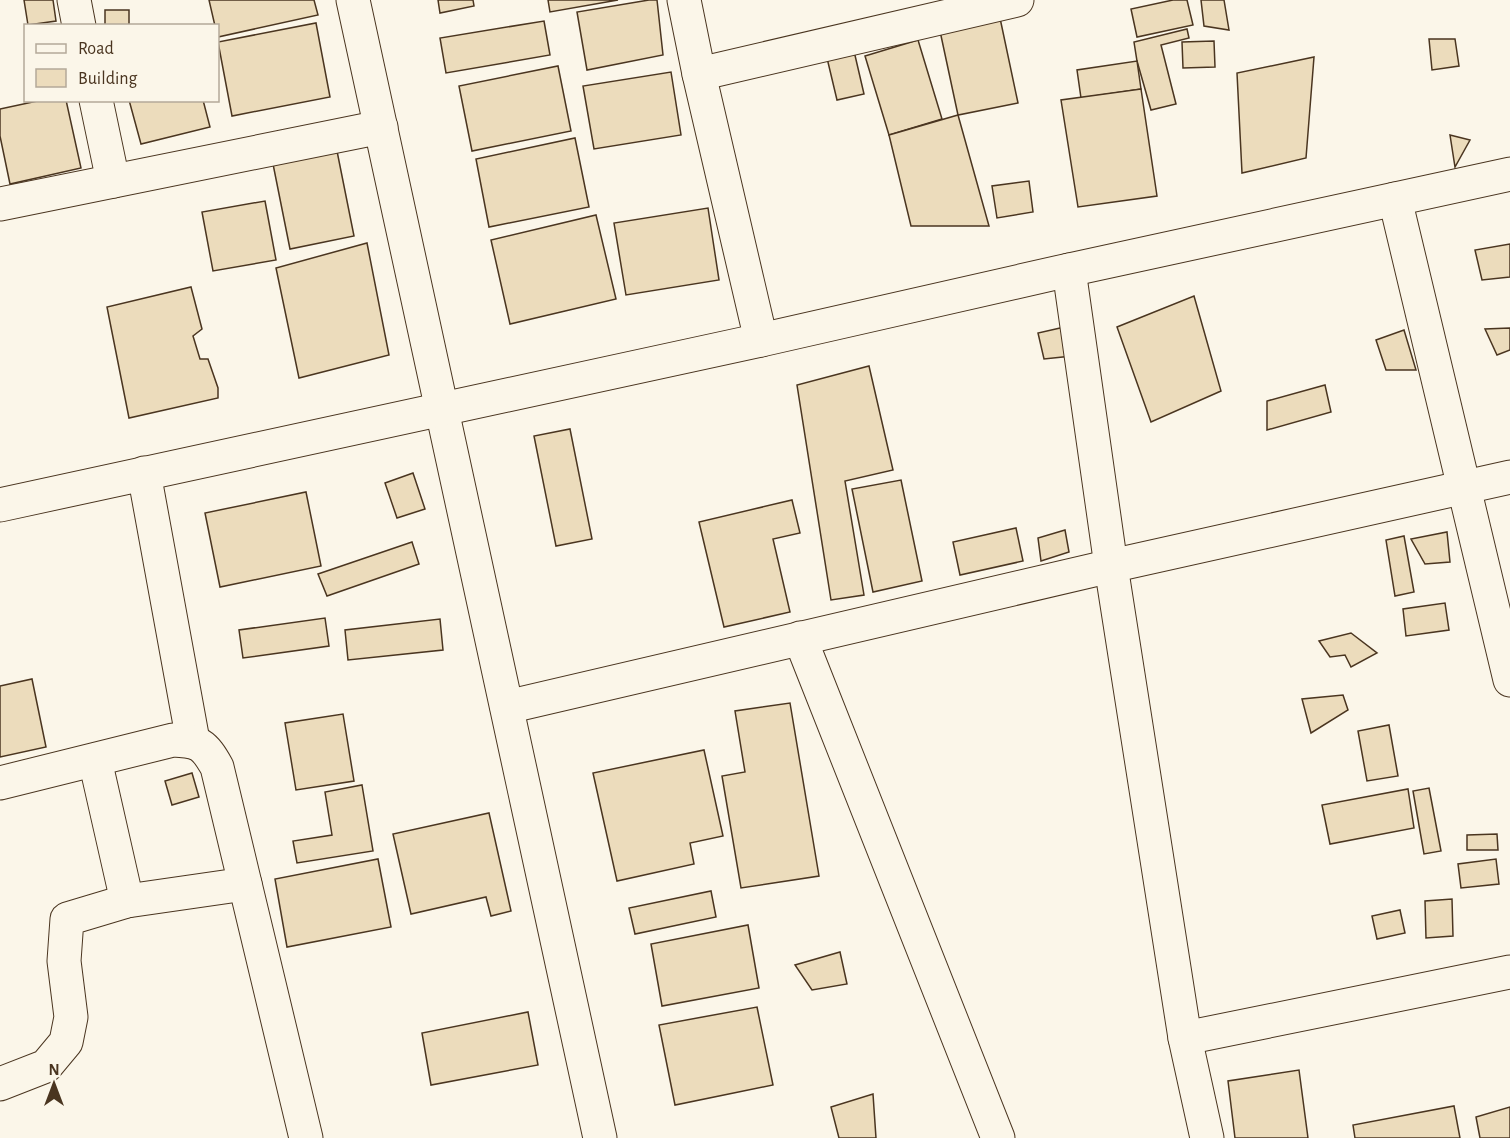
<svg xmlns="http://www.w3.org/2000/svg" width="1510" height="1138" viewBox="0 0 1510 1138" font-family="'Alegreya Sans',sans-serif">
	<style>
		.building { fill: #ecdcbc; stroke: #4a3520; stroke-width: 1.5 }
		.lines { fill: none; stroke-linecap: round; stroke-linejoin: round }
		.minor-casing { stroke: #4a3520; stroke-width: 35 }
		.minor { stroke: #fbf6e9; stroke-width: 33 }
	</style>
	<rect width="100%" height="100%" fill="#fbf6e9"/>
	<g class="building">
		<polygon points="24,0 53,0 56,21 28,25"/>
		<polygon points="209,0 314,0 318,15 218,37 218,26 215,26"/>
		<polygon points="438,0 473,0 474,6 440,13"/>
		<polygon points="548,0 618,0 550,12"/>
		<polygon points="649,0 657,0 663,55 587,70 577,12"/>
		<polygon points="1173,0 1187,0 1193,25 1137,37 1131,9"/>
		<polygon points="1201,0 1224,0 1229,30 1204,26"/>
		<rect x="105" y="10" width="24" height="16"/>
		<polygon points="1000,18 1018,103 958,115 940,31"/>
		<polygon points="544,21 550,55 446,73 440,38"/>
		<polygon points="316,23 330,97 232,116 218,42"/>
		<polygon points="1187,29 1189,38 1161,45 1176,104 1151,110 1137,61 1134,42"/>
		<polygon points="1429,39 1455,39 1459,66 1432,70"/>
		<polygon points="918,40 942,119 889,135 865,56"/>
		<polygon points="1214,41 1215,67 1183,68 1182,42"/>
		<polygon points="854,51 864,94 837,100 827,58"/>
		<polygon points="1314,57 1306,158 1242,173 1237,73"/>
		<polygon points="1137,61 1141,89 1081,98 1077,70"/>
		<polygon points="558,66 571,131 472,151 459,86"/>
		<polygon points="671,72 681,135 594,149 583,86"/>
		<polygon points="1141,89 1157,196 1078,207 1061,100"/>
		<polygon points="42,100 66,100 81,168 10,184 0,136 0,109"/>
		<polygon points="129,100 203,100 210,127 141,144"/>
		<polygon points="958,115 989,226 911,226 889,135"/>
		<polygon points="1450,135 1470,140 1455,167"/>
		<polygon points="575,138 589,207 489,227 476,159"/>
		<polygon points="336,146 354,236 290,249 272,159"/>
		<polygon points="1029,181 1033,212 997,218 992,186"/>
		<polygon points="265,201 276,260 213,271 202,212"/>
		<polygon points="708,208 719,280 626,295 614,223"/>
		<polygon points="596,215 616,299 510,324 491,240"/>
		<polygon points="367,243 389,355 299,378 276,268"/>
		<polygon points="1510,244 1510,277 1482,280 1475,250"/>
		<polygon points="191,287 202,329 193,336 200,359 208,359 218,388 218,398 129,418 107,307"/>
		<polygon points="1194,296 1221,391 1151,422 1117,327"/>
		<polygon points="1069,326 1072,356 1044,359 1038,333"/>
		<polygon points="1510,328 1510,350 1497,355 1485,329"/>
		<polygon points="1404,330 1416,370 1386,370 1376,340"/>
		<polygon points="869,366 893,470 845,481 864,595 831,600 797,385"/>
		<polygon points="1325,385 1331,412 1267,430 1267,401"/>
		<polygon points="570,429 592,539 556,546 534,436"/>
		<polygon points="413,473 425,509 397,518 385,483"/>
		<polygon points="901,480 922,581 873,592 852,489"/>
		<polygon points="306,492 321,566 220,587 205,513"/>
		<polygon points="792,500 800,533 773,539 790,612 724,627 699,522"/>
		<polygon points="1016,528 1023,561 960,575 953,542"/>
		<polygon points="1065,530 1069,552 1041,561 1038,538"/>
		<polygon points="1447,532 1450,562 1425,564 1411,539"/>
		<polygon points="1404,536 1414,592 1395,596 1386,540"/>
		<polygon points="412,542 419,564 327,596 318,574"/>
		<polygon points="1445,603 1449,630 1406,636 1403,609"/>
		<polygon points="325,618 329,646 243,658 239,630"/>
		<polygon points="440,619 443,650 348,660 345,630"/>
		<polygon points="1351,633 1377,653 1351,667 1345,655 1330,657 1319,641"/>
		<polygon points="32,679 46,747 0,757 0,686"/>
		<polygon points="1343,695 1348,710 1311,733 1302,699"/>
		<polygon points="790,703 819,876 741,888 722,776 745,772 735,711"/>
		<polygon points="343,714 354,781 296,790 285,723"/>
		<polygon points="1389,725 1398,776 1367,781 1358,731"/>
		<polygon points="704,750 723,836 690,843 694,864 617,881 593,773"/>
		<polygon points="192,773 199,797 172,805 165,781"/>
		<polygon points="362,785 373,851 297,863 293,841 332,835 325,792"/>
		<polygon points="1429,788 1441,851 1424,854 1413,791"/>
		<polygon points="1408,789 1414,828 1330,844 1322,805"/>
		<polygon points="489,813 511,911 491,916 486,897 411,914 393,834"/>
		<polygon points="1497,834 1498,850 1467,850 1467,835"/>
		<polygon points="378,859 391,927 287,947 275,879"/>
		<polygon points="1496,859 1499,884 1461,888 1458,864"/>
		<polygon points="711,891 716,917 635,934 629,908"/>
		<polygon points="1452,899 1453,936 1426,938 1425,901"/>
		<polygon points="1400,910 1405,933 1377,939 1372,916"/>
		<polygon points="748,925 759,988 662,1006 651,944"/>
		<polygon points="840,952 847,984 812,990 795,965"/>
		<polygon points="757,1007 773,1085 675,1105 659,1025"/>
		<polygon points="528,1012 538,1065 431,1085 422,1033"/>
		<polygon points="1299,1070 1308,1138 1235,1138 1228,1081"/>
		<polygon points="873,1094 876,1138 839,1138 831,1107"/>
		<polygon points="1454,1106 1460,1138 1355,1138 1353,1125"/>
		<polygon points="1510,1107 1510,1138 1480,1138 1476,1117"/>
	</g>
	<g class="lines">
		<g class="minor-casing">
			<g id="minor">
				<polyline points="74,0 79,26"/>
				<polyline points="353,0 600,1138"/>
				<polyline points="684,0 699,74 761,340"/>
				<polyline points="699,74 1017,0"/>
				<polyline points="96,100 113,181"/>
				<polyline points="1395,199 1510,680"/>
				<polyline points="0,204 381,127"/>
				<polyline points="1069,270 1111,566 1185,1038 1207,1138"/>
				<polyline points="144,473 193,741"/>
				<polyline points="0,505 761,340 1069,270 1510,174"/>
				<polyline points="800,638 998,1138"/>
				<polyline points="507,707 1111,566 1510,477"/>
				<polyline points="95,760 127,901"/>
				<path d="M0,783L173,740C199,741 204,744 217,767L306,1138"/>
				<polyline points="1185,1038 1510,972"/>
				<polyline points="0,1084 46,1066 66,1042 71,1017 64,961 67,919 127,901 245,884"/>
			</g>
		</g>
		<use href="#minor" class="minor"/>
	</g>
	<rect x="24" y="24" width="195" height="78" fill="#fbf6e9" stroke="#b4a999" stroke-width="1.5"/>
	<rect x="36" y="44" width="30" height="9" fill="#fbf6e9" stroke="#b4a999" stroke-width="1.5"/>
	<text x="78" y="54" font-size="18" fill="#4a3520">Road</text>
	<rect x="36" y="69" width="30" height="18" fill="#ecdcbc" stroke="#b4a999" stroke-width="1.5"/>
	<text x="78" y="84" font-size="18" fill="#4a3520">Building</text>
	<g transform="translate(54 1084)" stroke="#fbf6e9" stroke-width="4.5" paint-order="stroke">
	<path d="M0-4.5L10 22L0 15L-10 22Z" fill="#4a3520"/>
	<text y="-9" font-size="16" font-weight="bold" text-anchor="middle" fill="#4a3520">N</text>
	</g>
</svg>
